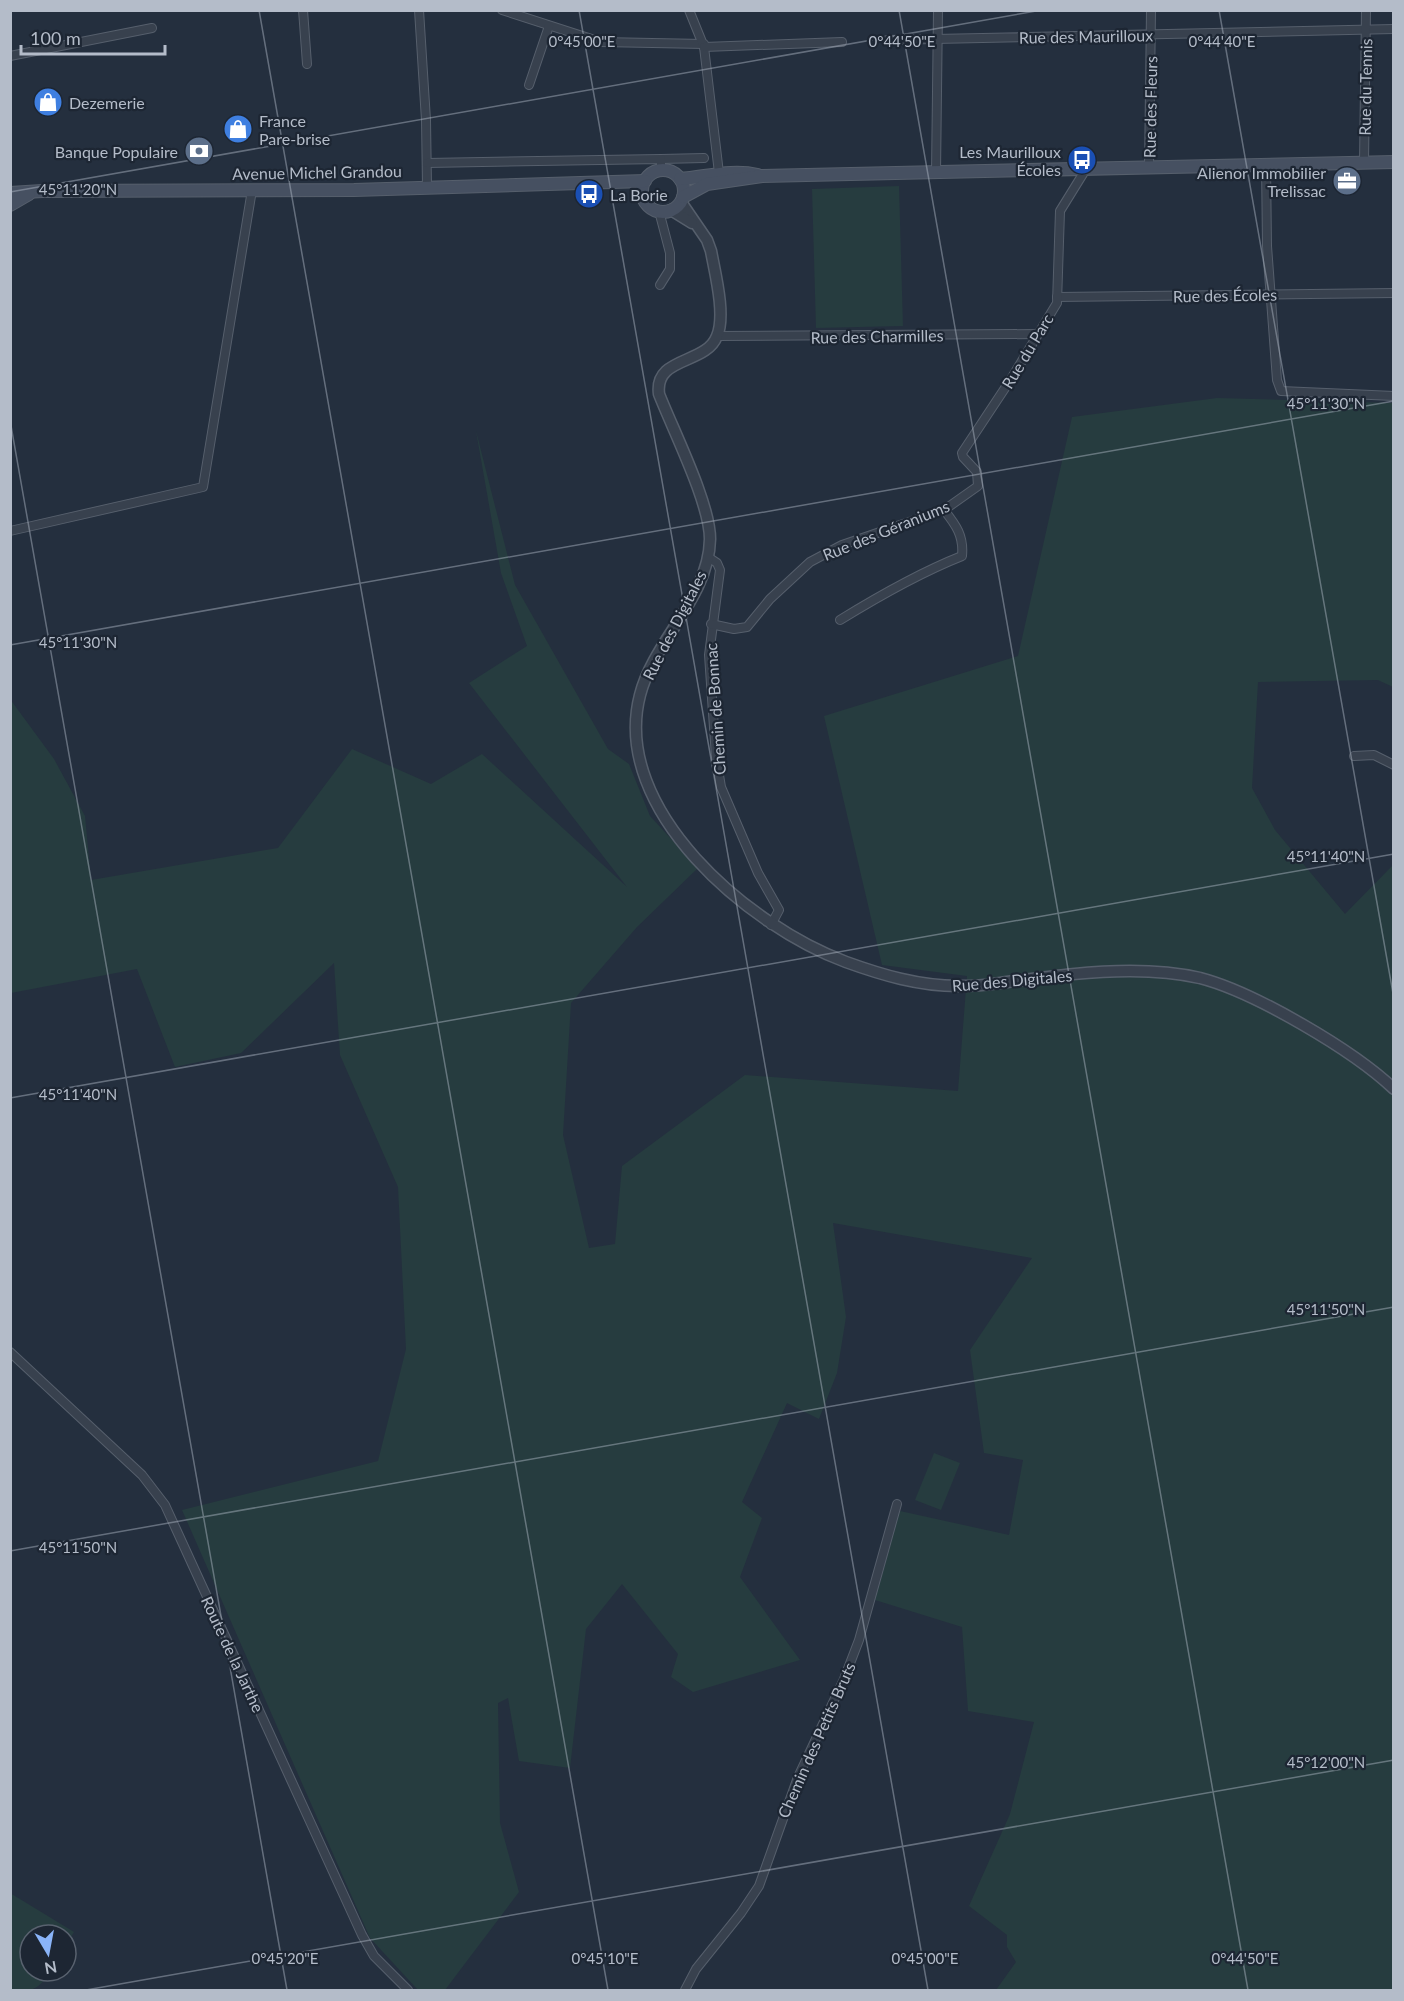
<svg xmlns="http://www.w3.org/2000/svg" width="1404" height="2001" viewBox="0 0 1404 2001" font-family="Lato,sans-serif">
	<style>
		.green { fill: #263c3f }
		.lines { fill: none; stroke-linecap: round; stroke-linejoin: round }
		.minor-casing { stroke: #565f6c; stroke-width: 10 }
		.tertiary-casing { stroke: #565f6c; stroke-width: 13 }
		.secondary-casing { stroke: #565f6c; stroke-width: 14 }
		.minor { stroke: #38414e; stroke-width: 8 }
		.tertiary { stroke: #38414e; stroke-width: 10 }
		.secondary { stroke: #465061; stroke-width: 12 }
		.ticks { fill: none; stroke: #b4bcc9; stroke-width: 1.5; stroke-opacity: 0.45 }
		.labels { text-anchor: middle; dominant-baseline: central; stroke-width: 4.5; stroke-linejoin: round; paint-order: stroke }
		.street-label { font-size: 16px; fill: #b4bcc9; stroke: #1d2633 }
		.poi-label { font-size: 16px; fill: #b4bcc9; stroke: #1d2633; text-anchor: start }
		.ticks-label { font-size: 15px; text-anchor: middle; fill: #b4bcc9; stroke: #1d2633; stroke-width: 4.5; stroke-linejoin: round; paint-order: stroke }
	</style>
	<rect width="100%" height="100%" fill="#242f3e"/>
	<g class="green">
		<polygon points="899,186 903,326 816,328 812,189"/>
		<polygon points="1217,398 1393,403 1393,687 1378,680 1258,682 1252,788 1275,830 1345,914 1393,865 1393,1990 996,1990 1016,1962 1007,1947 1007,1935 969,1906 1010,1814 1034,1722 968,1711 962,1627 875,1600 900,1511 1009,1535 1023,1460 984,1453 970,1350 1032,1258 833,1223 846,1317 837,1373 819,1419 787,1403 742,1502 762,1518 740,1577 800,1660 693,1692 671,1677 678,1654 622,1584 586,1629 570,1768 519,1761 508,1698 498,1703 500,1823 519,1892 445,1990 418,1990 370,1938 182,1510 378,1461 406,1349 398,1187 340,1055 334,963 241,1053 175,1067 137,969 11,993 10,699 54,759 85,816 91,880 278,848 352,749 431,784 482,754 627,887 469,683 527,646 501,573 476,431 515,585 608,749 629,764 650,816 698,868 637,927 571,1003 563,1135 589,1248 615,1244 622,1166 745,1075 958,1091 967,976 882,965 824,716 1018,656 1072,417"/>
		<polygon points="934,1453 960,1463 941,1510 915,1500"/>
		<path d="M10,1893L74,1932L66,1945V1935H30V1971H50C38,1991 33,1991 11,1990Z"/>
	</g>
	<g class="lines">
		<g class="minor-casing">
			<g id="minor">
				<polyline points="303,10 307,64"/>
				<polyline points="419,10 426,120 427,186"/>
				<polyline points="502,10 601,42 704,44"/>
				<polyline points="689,10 704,47 719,173 716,175"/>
				<polyline points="887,40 1394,29"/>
				<polyline points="704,47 842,42"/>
				<polyline points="10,56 152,28"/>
				<polyline points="529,85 549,26"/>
				<polyline points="661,159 704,158"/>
				<polyline points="427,163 661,159 661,170"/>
				<polyline points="1364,163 1366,10"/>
				<polyline points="1266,165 1267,246 1277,380 1281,391 1394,396"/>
				<polyline points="1149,168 1151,10"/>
				<polyline points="936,173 938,10"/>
				<polyline points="659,211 670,253 670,269 660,285"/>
				<polyline points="1057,297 1394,293"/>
				<polyline points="717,336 1038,334"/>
				<polyline points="10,531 203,487 252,190"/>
				<polyline points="708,557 717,563 720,570 709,655 716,757 721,787 758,873 779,910 771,925"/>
				<path d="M840,620C879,596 919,573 962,556C964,536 956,525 944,510"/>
				<polyline points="711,624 734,629 747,627 770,599 810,562 842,545 944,510 978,486 977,472 963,457 962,453 1011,379 1057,303 1060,211 1086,169"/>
				<polyline points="1354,756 1374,755 1394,765"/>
				<polyline points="10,1352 142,1475 165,1505 362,1935 374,1956 408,1990"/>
				<polyline points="685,1990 696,1969 741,1913 759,1886 798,1777 844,1679 859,1640 897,1504"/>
			</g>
		</g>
		<g class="tertiary-casing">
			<g id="tertiary">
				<path d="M681,202L707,240L711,251C715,273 726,315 717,336C706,365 654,356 659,394C673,430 710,503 710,539C709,598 654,640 640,695C610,810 750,927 846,962C882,975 919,986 958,986C977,987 997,983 1015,981C1053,976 1092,971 1130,971C1153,971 1178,973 1200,978C1254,992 1353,1050 1394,1089"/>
				<polyline points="671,210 692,223"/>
			</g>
		</g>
		<g class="secondary-casing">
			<g id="secondary">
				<circle cx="663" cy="191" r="21"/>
				<path d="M680,179C707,177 731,169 758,175"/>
				<polyline points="10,193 42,191 354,190 645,181"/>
				<polyline points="683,197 707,184 762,176 1394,162"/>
				<polyline points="10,205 29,194"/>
			</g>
		</g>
		<use href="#minor" class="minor"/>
		<use href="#tertiary" class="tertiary"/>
		<use href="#secondary" class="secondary"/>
	</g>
	<path class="ticks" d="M259,10L608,1990M579,10L928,1990M899,10L1248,1990M1219,10L1394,999M10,192L1042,10M10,420L287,1990M10,645L1394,401M10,1098L1394,854M10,1551L1394,1307M86,1990L1394,1760"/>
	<defs>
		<g id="shop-disc" transform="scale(1.5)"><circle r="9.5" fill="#3f7fe0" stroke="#1d2633"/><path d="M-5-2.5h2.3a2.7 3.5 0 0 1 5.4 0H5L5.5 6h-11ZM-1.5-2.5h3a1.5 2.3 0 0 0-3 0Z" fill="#fff"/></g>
		<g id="bank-disc" transform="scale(1.5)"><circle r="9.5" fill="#5c6f8a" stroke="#1d2633"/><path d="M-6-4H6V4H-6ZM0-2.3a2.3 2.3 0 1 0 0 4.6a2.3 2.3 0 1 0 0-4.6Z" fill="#fff"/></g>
		<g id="bus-disc" transform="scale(1.5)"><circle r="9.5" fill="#1a4fb4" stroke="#1d2633"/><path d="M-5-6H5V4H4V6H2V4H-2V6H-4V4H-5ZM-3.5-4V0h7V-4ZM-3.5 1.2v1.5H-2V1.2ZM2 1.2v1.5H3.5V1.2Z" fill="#fff"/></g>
		<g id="office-disc" transform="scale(1.5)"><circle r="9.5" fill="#5c6f8a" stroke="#1d2633"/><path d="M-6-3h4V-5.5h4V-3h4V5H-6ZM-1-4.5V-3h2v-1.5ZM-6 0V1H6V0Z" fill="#fff"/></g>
	</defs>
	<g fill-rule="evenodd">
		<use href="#shop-disc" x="48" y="102"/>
		<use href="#shop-disc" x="238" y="129"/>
		<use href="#bank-disc" x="199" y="151"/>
		<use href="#bus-disc" x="1082" y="160"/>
		<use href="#office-disc" x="1347" y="181"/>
		<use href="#bus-disc" x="589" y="194"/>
	</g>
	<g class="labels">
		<g class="street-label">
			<text transform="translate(1086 36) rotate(-1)">Rue des Maurilloux</text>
			<text transform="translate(1365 87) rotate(-89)">Rue du Tennis</text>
			<text transform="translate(1150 107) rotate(-89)">Rue des Fleurs</text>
			<text transform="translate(317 172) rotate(-1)">Avenue Michel Grandou</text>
			<text transform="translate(1225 295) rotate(-1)">Rue des Écoles</text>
			<text transform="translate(877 336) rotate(-1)">Rue des Charmilles</text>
			<text transform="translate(1027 351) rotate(-59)">Rue du Parc</text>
			<text transform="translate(886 530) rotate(-22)">Rue des Géraniums</text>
			<text transform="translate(674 625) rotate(-63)">Rue des Digitales</text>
			<text transform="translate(715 709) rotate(-94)">Chemin de Bonnac</text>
			<text transform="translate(1012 980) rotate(-5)">Rue des Digitales</text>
			<text transform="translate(233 1654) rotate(65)">Route de la Jarthe</text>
			<text transform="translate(816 1740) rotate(-66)">Chemin des Petits Bruts</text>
		</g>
		<g class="poi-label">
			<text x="69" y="102">Dezemerie</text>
			<text x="259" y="120">France<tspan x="259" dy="18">Pare-brise</tspan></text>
			<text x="178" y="151" text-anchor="end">Banque Populaire</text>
			<text x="1061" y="151" text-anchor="end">Les Maurilloux<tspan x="1061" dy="18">Écoles</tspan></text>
			<text x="1326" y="172" text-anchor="end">Alienor Immobilier<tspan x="1326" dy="18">Trelissac</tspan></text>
			<text x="610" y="194">La Borie</text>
		</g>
	</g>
	<g class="ticks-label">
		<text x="582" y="47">0°45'00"E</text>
		<text x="902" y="47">0°44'50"E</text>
		<text x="1222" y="47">0°44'40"E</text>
		<text x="78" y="195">45°11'20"N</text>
		<text x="1326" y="409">45°11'30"N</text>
		<text x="78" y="648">45°11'30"N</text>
		<text x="1326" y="862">45°11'40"N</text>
		<text x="78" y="1100">45°11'40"N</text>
		<text x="1326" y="1315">45°11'50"N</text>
		<text x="78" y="1553">45°11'50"N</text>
		<text x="1326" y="1768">45°12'00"N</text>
		<text x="285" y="1964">0°45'20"E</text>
		<text x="605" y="1964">0°45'10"E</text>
		<text x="925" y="1964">0°45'00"E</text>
		<text x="1245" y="1964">0°44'50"E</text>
	</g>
	<rect width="1404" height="2001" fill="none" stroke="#b4bcc9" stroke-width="24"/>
	<g transform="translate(48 1953) rotate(170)"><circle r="28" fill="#1d2633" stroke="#59626f" stroke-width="1.5"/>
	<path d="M0-4.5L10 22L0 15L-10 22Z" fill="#8ab4f8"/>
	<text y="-9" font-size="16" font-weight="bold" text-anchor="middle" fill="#b4bcc9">N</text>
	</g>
	<path d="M21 45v9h144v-9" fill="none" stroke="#b4bcc9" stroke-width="3"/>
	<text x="30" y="45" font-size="18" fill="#b4bcc9" stroke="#1d2633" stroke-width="4.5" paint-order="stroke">100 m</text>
</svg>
